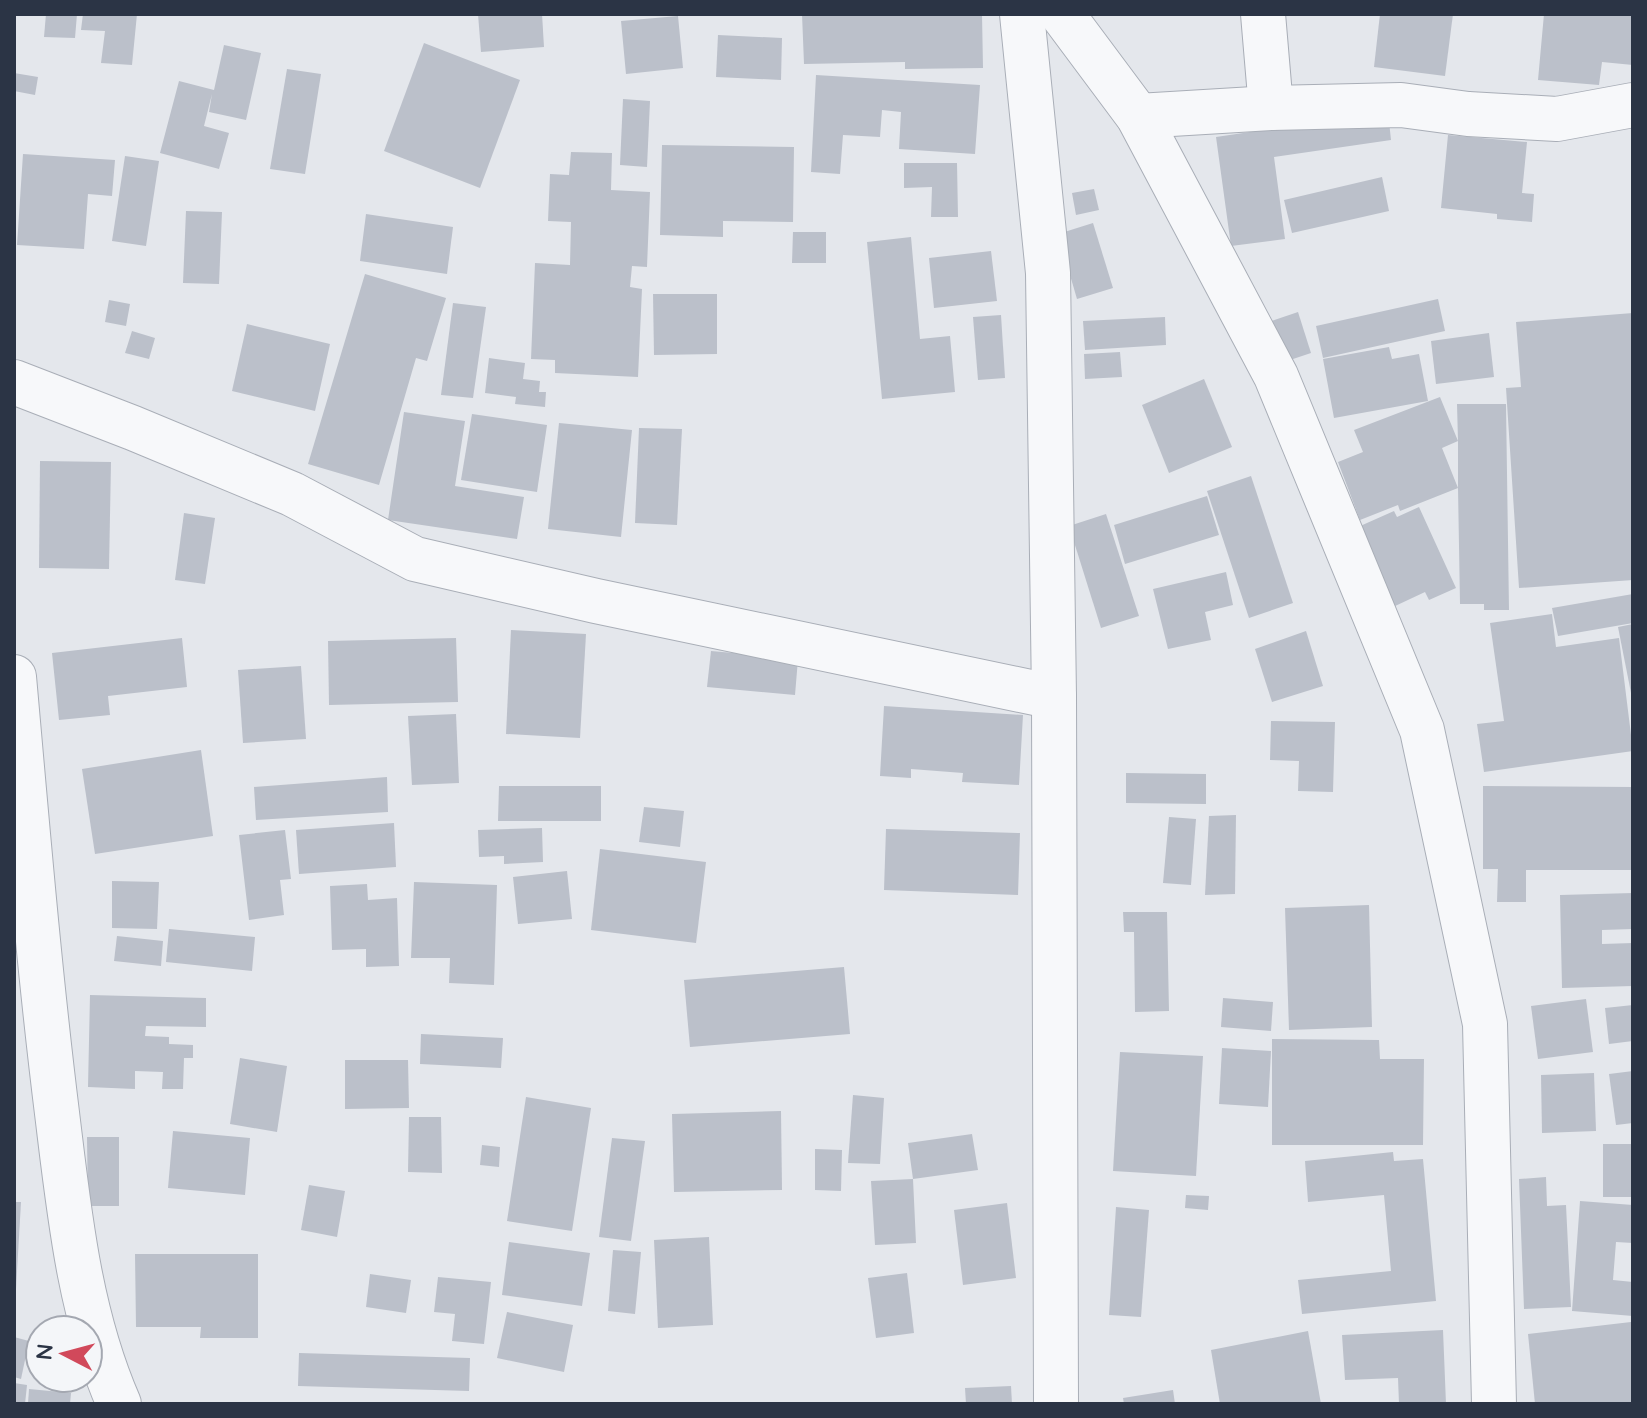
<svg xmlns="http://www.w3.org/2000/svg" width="1647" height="1418" viewBox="0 0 1647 1418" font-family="Quicksand,sans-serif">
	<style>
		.building { fill: #bbc0ca; fill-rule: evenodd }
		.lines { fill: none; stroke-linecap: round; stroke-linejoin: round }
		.minor-casing { stroke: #a9aeb7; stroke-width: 46 }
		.minor { stroke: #f7f8fa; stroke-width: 44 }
	</style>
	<rect width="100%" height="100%" fill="#e4e7ec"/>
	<g class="building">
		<polygon points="46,14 77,14 75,38 44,37"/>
		<polygon points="83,14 137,14 132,65 101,63 105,31 81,30"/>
		<polygon points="478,14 542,14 544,47 481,52"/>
		<polygon points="802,14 982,14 983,68 905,69 905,62 804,64"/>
		<polygon points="1380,14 1453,14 1445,76 1374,67"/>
		<polygon points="1544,14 1633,14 1633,65 1602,62 1599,85 1538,80"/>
		<polygon points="678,16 683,68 626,74 621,21"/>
		<polygon points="718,35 782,38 781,80 716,77"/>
		<polygon points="424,43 520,80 480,188 384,151"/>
		<polygon points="224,45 261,53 246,120 209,112 212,94 204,126 229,133 219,169 160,153 179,81 214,90"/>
		<polygon points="287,69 321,74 305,174 270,169"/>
		<polygon points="14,73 38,77 35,95 14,91"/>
		<polygon points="816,75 980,85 975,154 899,149 901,112 882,110 880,137 843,135 840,174 811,172"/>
		<polygon points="623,99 650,101 647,167 620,165"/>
		<polygon points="1388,112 1391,140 1274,157 1285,239 1231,246 1216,137"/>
		<polygon points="1448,135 1527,142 1522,193 1534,194 1532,222 1497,219 1497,214 1441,208"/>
		<polygon points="662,145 794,147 793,222 723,221 723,237 660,235"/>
		<polygon points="571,152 612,153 611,190 650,192 647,267 632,266 630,287 642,289 638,377 555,373 555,360 531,359 535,263 570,265 571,222 548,221 550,174 569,175"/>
		<polygon points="23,154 115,160 112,196 88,194 84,249 17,245"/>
		<polygon points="125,156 159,161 146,246 112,241"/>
		<polygon points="904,163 957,163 958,217 931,217 932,187 904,188"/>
		<polygon points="1382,177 1389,211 1292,233 1284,200"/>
		<polygon points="1094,189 1099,210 1076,215 1072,193"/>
		<polygon points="186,211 222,212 219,284 183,283"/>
		<polygon points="366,214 453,227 447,274 360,261"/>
		<polygon points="1093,223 1113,288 1077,299 1058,234"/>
		<polygon points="793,232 826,232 826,263 792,263"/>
		<polygon points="911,237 920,339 950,336 955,392 882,399 867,242"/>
		<polygon points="991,251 997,301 934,308 929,258"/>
		<polygon points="365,274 446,298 427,361 416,358 379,485 308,464"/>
		<polygon points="653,294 717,294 717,354 654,355"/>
		<polygon points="1438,299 1445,331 1323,358 1316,326"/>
		<polygon points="109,300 130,304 126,326 105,322"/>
		<polygon points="453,303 486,307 473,398 441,395"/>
		<polygon points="1298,312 1311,353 1275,365 1263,324"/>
		<polygon points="1633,313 1633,580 1519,588 1506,388 1521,387 1516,322"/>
		<polygon points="1001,315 1005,378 978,380 973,317"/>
		<polygon points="1165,317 1166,345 1085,350 1083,321"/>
		<polygon points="247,324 330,344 315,411 232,391"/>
		<polygon points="132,331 155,338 149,359 125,353"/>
		<polygon points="1489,333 1494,377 1436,384 1431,341"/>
		<polygon points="1389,347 1392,359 1419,354 1428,401 1334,418 1323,359"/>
		<polygon points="1120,352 1122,377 1085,379 1084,354"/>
		<polygon points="489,358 525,363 523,379 540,381 539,392 546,392 545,407 515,404 516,397 485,393"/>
		<polygon points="1204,379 1232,447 1169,473 1142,405"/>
		<path d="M1440,397L1458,441L1457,404H1506L1509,610H1484V604H1460L1458,488L1400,511L1398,505L1360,520L1338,462L1363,452L1354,430ZM1458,441V488L1442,448Z"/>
		<polygon points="404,412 465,421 455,486 524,497 517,539 388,520"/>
		<polygon points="472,414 547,425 537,492 461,480"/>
		<polygon points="559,423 632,430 621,537 548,529"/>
		<polygon points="639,428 682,429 677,525 635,523"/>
		<polygon points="40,461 111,462 109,569 39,568"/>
		<polygon points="1251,476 1293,603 1249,618 1207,491"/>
		<polygon points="1207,496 1219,535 1125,564 1114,525"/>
		<polygon points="1419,507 1456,588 1429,600 1425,592 1393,607 1358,527 1394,511 1397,517"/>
		<polygon points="184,513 215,518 205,584 175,580"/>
		<polygon points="1106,514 1139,616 1101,628 1069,526"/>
		<polygon points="1226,572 1233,605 1205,612 1211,640 1168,649 1153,589"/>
		<polygon points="1633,594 1633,623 1558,636 1552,608"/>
		<polygon points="1552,614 1556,647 1619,638 1633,751 1484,772 1477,724 1504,721 1490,623"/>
		<polygon points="1633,624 1633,698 1632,698 1618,627"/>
		<polygon points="511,630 586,634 580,738 506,734"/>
		<polygon points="1306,631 1323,686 1272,702 1255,649"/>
		<polygon points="182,638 187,687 108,696 110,715 59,720 52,653"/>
		<polygon points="456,638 458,702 329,705 328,641"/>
		<polygon points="711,651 798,659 795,695 707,687"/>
		<polygon points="301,666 306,739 243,743 238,670"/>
		<polygon points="884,706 1023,715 1019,785 962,782 963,773 911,769 911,778 880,776"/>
		<polygon points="456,714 459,783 412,785 408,716"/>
		<polygon points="1271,721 1335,722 1333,792 1298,791 1299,761 1270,760"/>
		<polygon points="201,750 213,836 95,854 82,769"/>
		<polygon points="1126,773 1206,774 1206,804 1126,803"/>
		<polygon points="387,777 388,812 256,820 254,787"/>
		<polygon points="499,786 601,786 601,821 498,821"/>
		<polygon points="1483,786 1633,787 1633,870 1526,870 1526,902 1497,902 1498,869 1483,869"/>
		<polygon points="644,807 684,811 680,847 639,842"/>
		<polygon points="1236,815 1235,894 1205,895 1209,816"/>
		<polygon points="1169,817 1196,819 1191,885 1163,883"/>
		<polygon points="394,823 396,867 299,874 296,830"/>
		<polygon points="542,828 543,862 504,864 504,856 479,857 478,830"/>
		<polygon points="886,829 1020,833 1018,895 884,890"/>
		<polygon points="285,830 291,879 280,880 284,915 249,920 239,835"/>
		<polygon points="600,849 706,862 696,943 591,930"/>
		<polygon points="567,871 572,919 518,924 513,877"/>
		<polygon points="112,881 159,882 157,929 112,928"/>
		<polygon points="414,882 497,885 494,985 449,983 450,958 411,958"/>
		<polygon points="367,884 368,900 397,898 399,966 366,967 366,949 332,950 330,886"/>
		<polygon points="1633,893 1633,929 1602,930 1602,944 1633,943 1633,986 1562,988 1560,895"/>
		<polygon points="1369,905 1372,1027 1289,1030 1285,908"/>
		<polygon points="1123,912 1167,912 1169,1011 1135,1012 1134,932 1124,932"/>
		<polygon points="169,929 255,937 252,971 166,962"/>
		<polygon points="117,936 163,941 161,966 114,961"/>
		<polygon points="844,967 850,1034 690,1047 684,980"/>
		<polygon points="90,995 206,998 206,1027 146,1026 145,1036 169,1037 169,1044 193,1045 193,1058 184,1058 183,1089 162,1089 163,1072 135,1071 135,1089 88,1087"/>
		<polygon points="1223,998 1273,1002 1271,1031 1221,1027"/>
		<polygon points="1586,999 1593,1052 1538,1059 1531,1006"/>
		<polygon points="1633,1005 1633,1041 1609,1044 1605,1008"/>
		<polygon points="421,1034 503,1038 501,1068 420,1064"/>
		<polygon points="1272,1039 1379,1040 1380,1059 1424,1059 1423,1145 1272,1145"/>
		<polygon points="1222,1048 1271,1051 1268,1107 1219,1104"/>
		<polygon points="1120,1052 1203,1056 1196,1176 1113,1171"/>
		<polygon points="240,1058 287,1066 277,1132 230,1124"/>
		<polygon points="345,1060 408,1060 409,1108 345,1109"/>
		<polygon points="1633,1071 1633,1123 1616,1125 1609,1074"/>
		<polygon points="1594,1073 1596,1131 1542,1133 1541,1075"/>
		<polygon points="853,1095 884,1098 880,1164 848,1163"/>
		<polygon points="526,1097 591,1108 572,1231 507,1221"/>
		<polygon points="781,1111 782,1190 674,1192 672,1114"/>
		<polygon points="409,1117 441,1117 442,1173 408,1172"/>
		<polygon points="173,1131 250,1138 245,1195 168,1188"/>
		<polygon points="972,1134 978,1170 913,1179 916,1243 875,1245 871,1181 913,1179 908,1143"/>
		<polygon points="87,1137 119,1137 119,1206 88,1206"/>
		<polygon points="612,1138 645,1141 631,1241 599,1237"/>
		<rect x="1603" y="1144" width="30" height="53"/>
		<polygon points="482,1145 500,1147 499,1167 480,1165"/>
		<polygon points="815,1149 842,1150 841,1191 815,1190"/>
		<polygon points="1393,1152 1394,1161 1423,1159 1436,1301 1302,1314 1298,1280 1391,1271 1384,1195 1308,1202 1305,1161"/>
		<polygon points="1546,1177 1547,1206 1566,1205 1571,1307 1524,1309 1519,1179"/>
		<polygon points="309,1185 345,1191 337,1237 301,1230"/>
		<polygon points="1186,1195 1209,1196 1208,1210 1185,1208"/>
		<polygon points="1580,1201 1633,1205 1633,1243 1616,1242 1613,1280 1633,1282 1633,1316 1572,1311"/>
		<polygon points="14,1202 21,1202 16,1289 14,1289"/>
		<polygon points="1007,1203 1016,1278 963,1285 954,1210"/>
		<polygon points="1116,1207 1149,1210 1141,1317 1109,1315"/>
		<polygon points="709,1237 713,1325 658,1328 654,1240"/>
		<polygon points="509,1242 590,1253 582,1306 502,1295"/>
		<polygon points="613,1250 641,1252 635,1314 608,1311"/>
		<polygon points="135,1254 258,1254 258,1338 200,1338 201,1327 136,1327"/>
		<polygon points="907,1273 914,1333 876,1338 868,1278"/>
		<polygon points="370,1274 411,1280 406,1313 366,1307"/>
		<polygon points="438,1277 491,1282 484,1344 452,1341 455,1314 434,1312"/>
		<polygon points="507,1312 573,1325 564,1372 497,1358"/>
		<polygon points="1631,1322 1633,1404 1535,1404 1528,1334"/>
		<polygon points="1443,1330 1446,1404 1399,1404 1398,1378 1345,1380 1342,1335"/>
		<polygon points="1308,1331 1321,1404 1220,1404 1211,1350"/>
		<polygon points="14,1337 29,1341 21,1379 14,1377"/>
		<polygon points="299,1353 470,1358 469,1391 298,1386"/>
		<polygon points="14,1383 27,1385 25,1404 14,1404"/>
		<polygon points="1011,1386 1012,1404 966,1404 965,1388"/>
		<polygon points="29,1389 71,1393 70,1404 28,1404"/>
		<polygon points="1173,1390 1175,1404 1124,1404 1123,1398"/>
	</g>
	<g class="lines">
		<g class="minor-casing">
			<g id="minor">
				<polyline points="1022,14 1048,273 1054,697 1056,1404"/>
				<polyline points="1062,14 1138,116 1276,376 1422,730 1485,1024 1494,1404"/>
				<polyline points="1263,14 1271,108"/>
				<polyline points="1138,116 1271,108 1401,105 1468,114 1557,119 1633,105"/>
				<polyline points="14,382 133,428 292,494 415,559 596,601 1054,697"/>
				<path d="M14,677C27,823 39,968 57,1113C69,1211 79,1313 119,1404"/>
			</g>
		</g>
		<use href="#minor" class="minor"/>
	</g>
	<rect width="1647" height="1418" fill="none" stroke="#2b3445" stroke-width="32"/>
	<g transform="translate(64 1354) rotate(276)"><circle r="38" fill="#f4f6f9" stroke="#a4a8b1" stroke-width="2"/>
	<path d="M0-6L14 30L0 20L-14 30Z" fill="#d1495b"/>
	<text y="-12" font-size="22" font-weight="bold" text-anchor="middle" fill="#2b3445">N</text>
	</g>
</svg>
